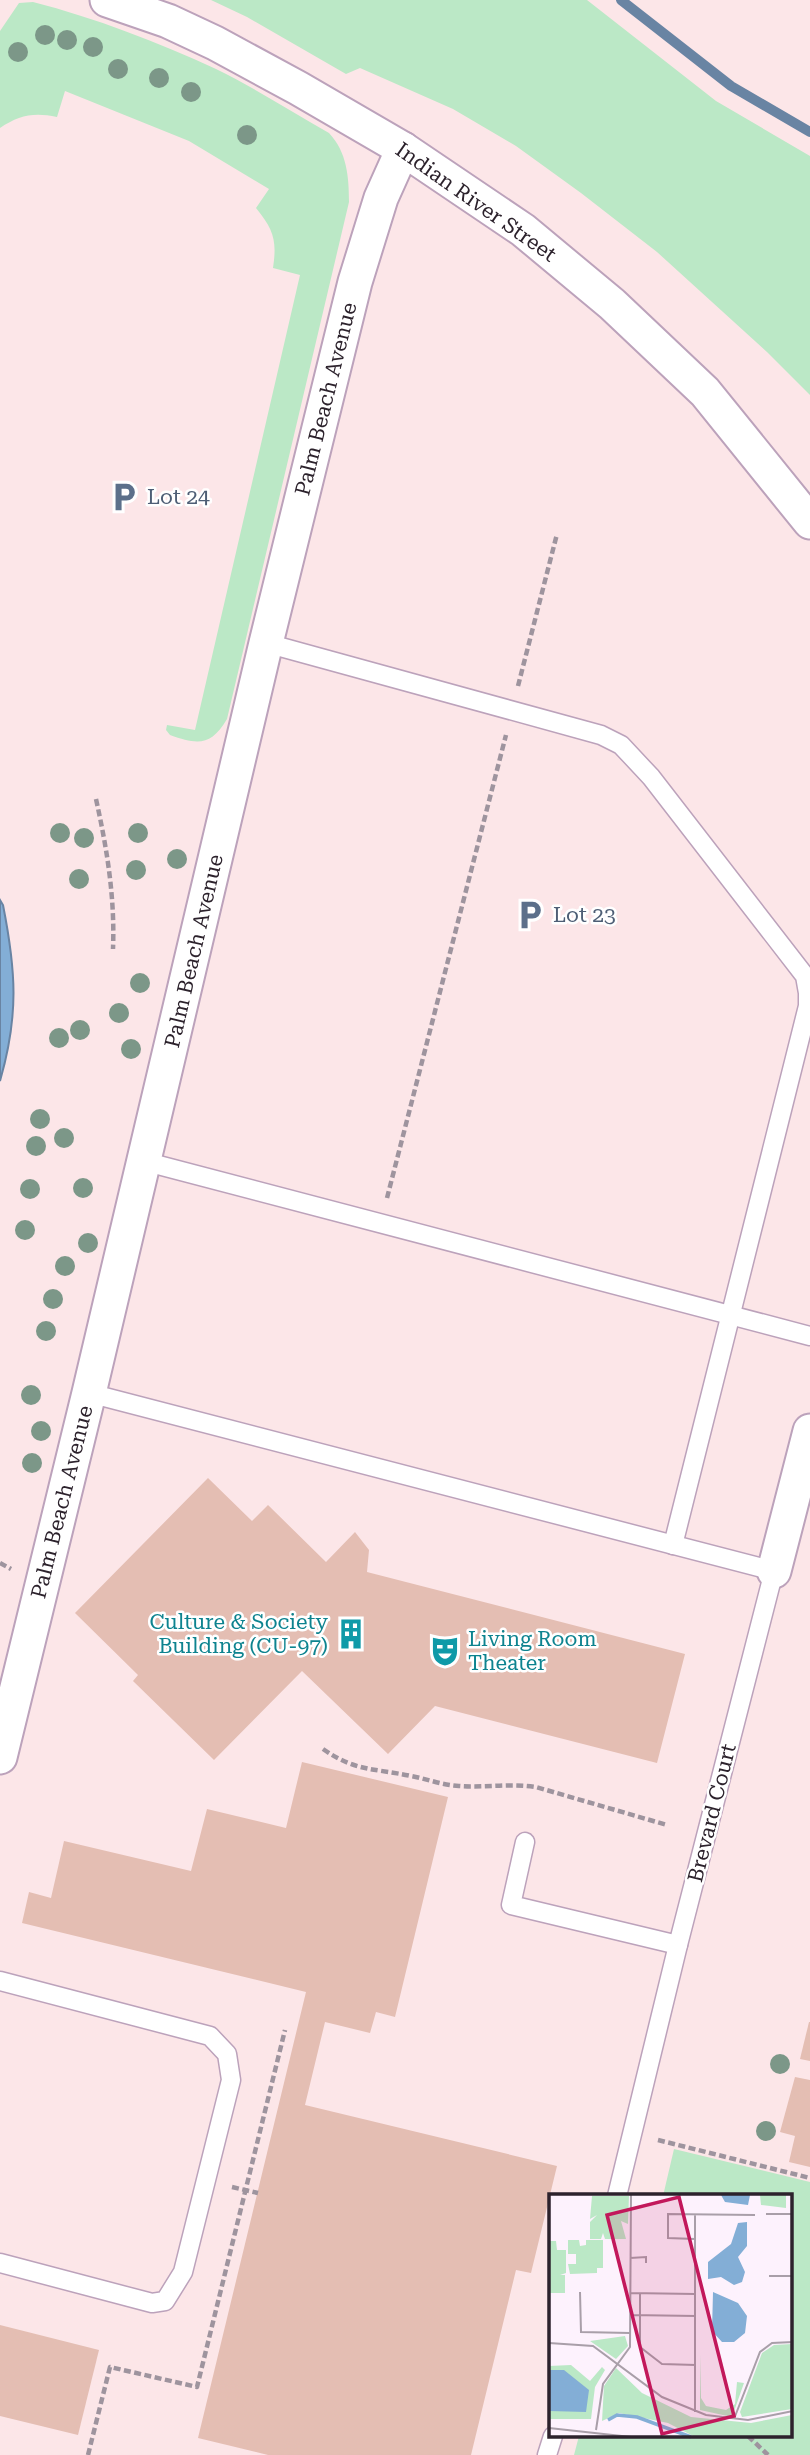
<svg xmlns="http://www.w3.org/2000/svg" width="810" height="2455" viewBox="0 0 810 2455" font-family="'Roboto Serif',serif">
	<style>
		.education { fill: #fce6e8; fill-rule: evenodd }
		.green { fill: #bbe8c6 }
		.water { fill: #83aed6; stroke: #6984a3; stroke-width: 2 }
		.lines { fill: none; stroke-linecap: round; stroke-linejoin: round }
		.stream { stroke: #6984a3; stroke-width: 10 }
		.building { fill: #e4beb3 }
		.service-casing { stroke: #bca2bb; stroke-width: 21 }
		.minor-casing { stroke: #bca2bb; stroke-width: 37 }
		.path { stroke: #9e949e; stroke-width: 4.5; stroke-dasharray: 7 3.5; stroke-linecap: butt }
		.service { stroke: #fff; stroke-width: 18 }
		.minor { stroke: #fff; stroke-width: 33 }
		.tree { fill: #7c9788 }
		.labels { text-anchor: middle; dominant-baseline: central; stroke-width: 5; stroke-linejoin: round; paint-order: stroke }
		.street-label { font-size: 21px; fill: #2c222c; stroke: #fff }
		.service-label { font-size: 21px; fill: #4e5e75; stroke: #fff; text-anchor: start }
		.culture-label { font-size: 21px; fill: #0d838f; stroke: #fff; text-anchor: end }
		.inset-river { fill: none; stroke: #83aed6; stroke-width: 3.5 }
		.inset-road { fill: none; stroke: #a99fa9; stroke-width: 2 }
		.view { fill: #c2185b; fill-opacity: 0.15; stroke: #c2185b; stroke-width: 3.5 }
		.inset-edge { fill: none; stroke: #2c222c; stroke-width: 3.5 }
	</style>
	<rect width="100%" height="100%" fill="#fdf2fd"/>
	<path class="education" d="M0,0H810V2455H0ZM551,2196H791V2436H551Z"/>
	<g class="green">
		<polygon points="211,0 587,0 716,101 810,156 810,395 767,352 657,252 581,193 516,146 453,109 360,68 346,74 247,17"/>
		<path d="M33,2C95,18 158,42 216,69C255,88 292,112 329,133C347,152 349,177 349,202L227,719C211,746 198,745 170,735L166,730L167,725L195,730L300,275L273,268C277,241 274,230 256,208L269,189L189,141L65,91L57,117C34,112 19,115 0,128V31L19,3Z"/>
		<polygon points="674,2149 810,2182 810,2455 574,2455 579,2436 791,2436 791,2196 663,2196"/>
	</g>
	<path class="water" d="M0,900L3,905C16,971 19,1015 0,1081Z"/>
	<g class="lines">
		<polyline class="stream" points="621,0 731,86 810,132"/>
	</g>
	<g class="building">
		<polygon points="208,1478 252,1521 268,1505 326,1562 355,1532 369,1550 367,1572 685,1654 657,1763 435,1706 388,1754 302,1671 214,1760 133,1681 138,1675 75,1613"/>
		<polygon points="302,1762 448,1797 395,2017 376,2012 370,2033 325,2022 305,2105 557,2166 531,2273 516,2270 471,2455 268,2455 198,2438 306,1992 22,1923 29,1892 51,1898 64,1841 191,1871 207,1809 286,1828"/>
		<polygon points="809,2022 810,2022 810,2061 800,2059"/>
		<polygon points="795,2077 810,2080 810,2167 789,2162 795,2136 780,2132"/>
		<polygon points="0,2325 99,2350 78,2435 0,2416"/>
	</g>
	<g class="lines">
		<g class="service-casing">
			<g id="service">
				<polyline points="266,643 601,735 621,745 651,777 805,976 808,993 808,1006 673,1545"/>
				<polyline points="143,1161 810,1336"/>
				<polyline points="89,1393 774,1571 678,1945 617,2196"/>
				<polyline points="525,1842 511,1905 678,1945"/>
				<polyline points="0,1981 210,2036 227,2054 231,2080 183,2272 165,2301 152,2303 0,2263"/>
				<polyline points="547,2455 553,2436"/>
			</g>
		</g>
		<g class="minor-casing">
			<g id="minor">
				<polyline points="107,0 168,21 215,43 298,88 403,149 523,230 612,304 705,392 810,522"/>
				<polyline points="774,1571 810,1431"/>
				<polyline points="0,1757 89,1393 266,643 355,282 381,198 403,149"/>
			</g>
		</g>
		<g class="path">
			<polyline points="518,686 557,534"/>
			<path d="M96,799C107,849 115,897 113,949"/>
			<polyline points="387,1198 506,735"/>
			<polyline points="0,1563 11,1569"/>
			<path d="M323,1749C356,1772 374,1768 411,1776C427,1779 442,1785 459,1786C485,1788 510,1783 536,1787L667,1825"/>
			<polyline points="658,2140 810,2178"/>
			<polyline points="232,2187 258,2193"/>
			<polyline points="748,2436 768,2455"/>
			<polyline points="88,2455 110,2367 197,2387 285,2030"/>
		</g>
		<use href="#service" class="service"/>
		<use href="#minor" class="minor"/>
	</g>
	<g class="tree">
		<circle cx="45" cy="35" r="10"/>
		<circle cx="67" cy="40" r="10"/>
		<circle cx="93" cy="47" r="10"/>
		<circle cx="18" cy="52" r="10"/>
		<circle cx="118" cy="69" r="10"/>
		<circle cx="159" cy="78" r="10"/>
		<circle cx="191" cy="92" r="10"/>
		<circle cx="247" cy="135" r="10"/>
		<circle cx="60" cy="833" r="10"/>
		<circle cx="138" cy="833" r="10"/>
		<circle cx="84" cy="838" r="10"/>
		<circle cx="177" cy="859" r="10"/>
		<circle cx="136" cy="870" r="10"/>
		<circle cx="79" cy="879" r="10"/>
		<circle cx="140" cy="983" r="10"/>
		<circle cx="119" cy="1013" r="10"/>
		<circle cx="80" cy="1030" r="10"/>
		<circle cx="59" cy="1038" r="10"/>
		<circle cx="131" cy="1049" r="10"/>
		<circle cx="40" cy="1119" r="10"/>
		<circle cx="64" cy="1138" r="10"/>
		<circle cx="36" cy="1146" r="10"/>
		<circle cx="83" cy="1188" r="10"/>
		<circle cx="30" cy="1189" r="10"/>
		<circle cx="25" cy="1230" r="10"/>
		<circle cx="88" cy="1243" r="10"/>
		<circle cx="65" cy="1266" r="10"/>
		<circle cx="53" cy="1299" r="10"/>
		<circle cx="46" cy="1331" r="10"/>
		<circle cx="31" cy="1395" r="10"/>
		<circle cx="41" cy="1431" r="10"/>
		<circle cx="32" cy="1463" r="10"/>
		<circle cx="780" cy="2064" r="10"/>
		<circle cx="766" cy="2131" r="10"/>
	</g>
	<defs>
		<g id="parking-bare" transform="scale(2.415)"><path d="M-3.5-5.5H1a3.5 3.5 0 0 1 0 7H-1V5.5H-3.5ZM-1-3.4V-.6H.8a1.4 1.4 0 0 0 0-2.8Z" fill="#5c6f8a" stroke="#fff" stroke-width="2.5" paint-order="stroke"/></g>
		<g id="building-bare" transform="scale(2.415)"><path d="M-4-6H4V6H1V3H-1V6H-4ZM-2.5-4.3h1.7v1.8h-1.7ZM.8-4.3h1.7v1.8H.8ZM-2.5-1h1.7V.8h-1.7ZM.8-1h1.7V.8H.8Z" fill="#0f9aa8" stroke="#fff" stroke-width="2.5" paint-order="stroke"/></g>
		<g id="theatre-bare" transform="scale(2.415)"><path d="M-5-5.5Q0-4 5-5.5V0Q5 5 0 6Q-5 5-5 0ZM-3.3-2.5H-1v1.5H-3.3ZM1-2.5H3.3v1.5H1ZM-2.8 1Q0 5.5 2.8 1Z" fill="#0f9aa8" stroke="#fff" stroke-width="2.5" paint-order="stroke"/></g>
	</defs>
	<g fill-rule="evenodd">
		<use href="#parking-bare" x="124" y="497"/>
		<use href="#parking-bare" x="530" y="915"/>
		<use href="#building-bare" x="351" y="1634"/>
		<use href="#theatre-bare" x="445" y="1651"/>
	</g>
	<g class="labels">
		<g class="street-label">
			<text transform="translate(476 202) rotate(35)">Indian River Street</text>
			<text transform="translate(326 399) rotate(-76)">Palm Beach Avenue</text>
			<text transform="translate(194 951) rotate(-77)">Palm Beach Avenue</text>
			<text transform="translate(62 1502) rotate(-76)">Palm Beach Avenue</text>
			<text transform="translate(712 1813) rotate(-76)">Brevard Court</text>
		</g>
		<g class="service-label">
			<text x="147" y="497">Lot 24</text>
			<text x="553" y="915">Lot 23</text>
		</g>
		<g class="culture-label">
			<text x="328" y="1622">Culture &amp; Society<tspan x="328" dy="24">Building (CU-97)</tspan></text>
			<text x="468" y="1639" text-anchor="start">Living Room<tspan x="468" dy="24">Theater</tspan></text>
		</g>
	</g>
	<g transform="translate(549 2194)">
		<rect width="243" height="243" fill="#fdf2fd"/>
		<path d="M211,1H237V14L212,11ZM43,2H80L79,30L72,27L77,45H56L54,39L52,45H41V28L48,21L41,25ZM19,46H30L31,52L37,51V46H54V74H48V79L21,80L19,70H27V60H19ZM0,47H7L8,56H17V79L11,81H16V99H0ZM76,142L79,152L67,165L41,147ZM243,150V215L193,223L191,218L213,159L225,151ZM151,160L152,204L157,212L177,216L186,210L188,188L195,189L183,223L151,216ZM22,171L41,187L53,173L56,176L46,193L42,225H0V172ZM67,174L93,199L142,223L202,229L243,221V243H146L119,229L70,219L53,227L55,192Z" fill="#bbe8c6"/>
		<path d="M172,1H201L199,11L176,8ZM198,28V52L189,63L196,78L193,88L185,91L172,83L159,85V68L182,50L189,29ZM164,98L189,109L198,122L196,139L185,148H173L163,137ZM1,176H15L40,196L37,218L0,217Z" fill="#83aed6"/>
		<path class="inset-river" d="M59,226L68,221L88,223L142,243"/>
		<path class="inset-road" d="M217,20H244M146,21V218M146,45L119,44V20L206,21M81,64L97,63V69M220,82H244M31,98L32,138L81,139M81,99L146,100M91,99V153L113,170L147,171M81,121L147,122M0,149L44,152L113,203L157,221L199,226L244,217M185,225L211,158L223,149L244,148M0,234L82,243M47,236L54,190L81,153L82,1"/>
		<path class="view" d="M130,3L185,222L113,240L58,21Z"/>
		<rect width="243" height="243" class="inset-edge"/>
	</g>
</svg>
